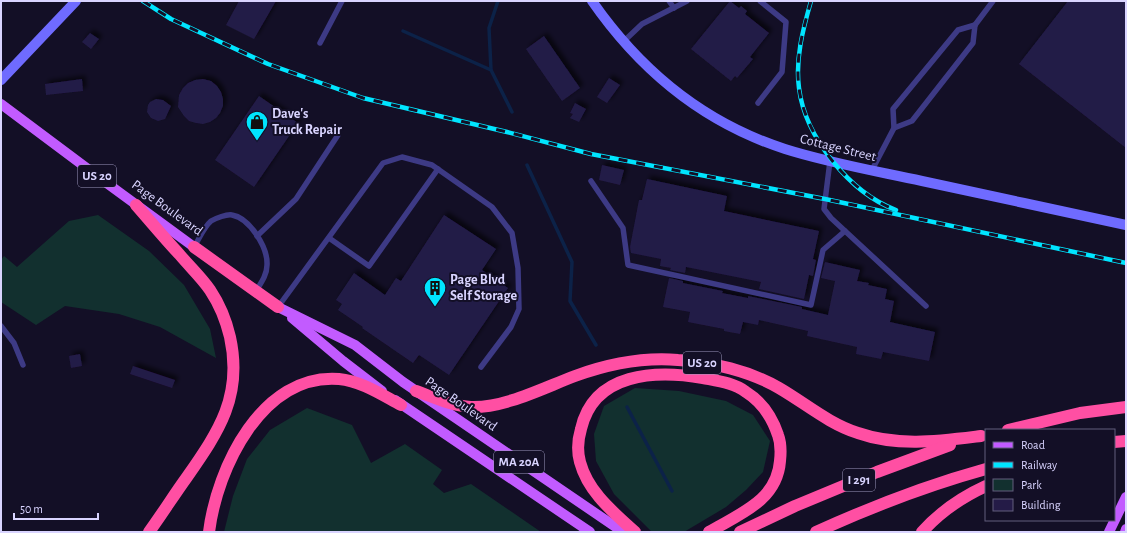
<svg xmlns="http://www.w3.org/2000/svg" width="1127" height="533" viewBox="0 0 1127 533" font-family="'Alegreya Sans',sans-serif">
	<style>
		.green { fill: #12302f }
		.lines { fill: none; stroke-linecap: round; stroke-linejoin: round }
		.stream { stroke: #0c2248; stroke-width: 3.5 }
		.building { fill: #241b47; filter: url(#shadow) }
		.lane { stroke: #3d3a85; stroke-width: 5.5 }
		.secondary { stroke: #6f6bff; stroke-width: 10 }
		.primary { stroke: #c25bff; stroke-width: 10 }
		.highway { stroke: #ff4fa3; stroke-width: 12 }
		.rail-casing { stroke: #00e5ff; stroke-width: 4.5 }
		.rail { stroke: #130f26; stroke-width: 3; stroke-dasharray: 9; stroke-linecap: butt }
		.labels { text-anchor: middle; dominant-baseline: central; stroke-width: 4; stroke-linejoin: round; paint-order: stroke }
		.shield { fill: #130f26; stroke: #9e99be; stroke-width: 1 }
		.shield-label { font-size: 13px; font-weight: bold; fill: #d9d4ff }
		.poi-label { font-size: 14px; font-weight: bold; fill: #d9d4ff; stroke: #130f26; text-anchor: start }
		.street-label { font-size: 14px; fill: #d9d4ff; stroke: #130f26 }
	</style>
	<defs>
		<filter id="shadow"><feDropShadow dx="3.5" dy="-3.5" stdDeviation="2" flood-color="#0009"/></filter>
	</defs>
	<rect width="100%" height="100%" fill="#130f26"/>
	<g class="green">
		<polygon points="98,215 149,251 184,285 210,329 216,358 160,327 119,314 65,306 36,325 1,302 1,260 4,256 17,267 69,221"/>
		<polygon points="635,388 679,391 726,401 753,415 770,441 763,472 746,490 726,507 684,532 652,532 614,494 596,461 594,434 604,406"/>
		<polygon points="307,408 352,425 371,463 405,444 442,470 433,484 444,493 471,484 541,532 224,532 233,496 247,459 270,430"/>
	</g>
	<g class="lines">
		<g class="stream">
			<polyline points="498,1 489,28 491,70 512,112"/>
			<polyline points="403,31 491,70"/>
			<polyline points="527,165 572,262 570,301 596,345"/>
			<polyline points="627,407 672,491"/>
		</g>
	</g>
	<g class="building">
		<polygon points="239,1 276,1 254,39 226,25"/>
		<polygon points="730,1 739,8 741,6 747,11 745,14 769,33 750,57 753,59 737,78 735,76 731,81 691,49"/>
		<polygon points="1068,1 1126,1 1126,148 1019,64"/>
		<polygon points="90,33 99,39 91,49 82,42"/>
		<polygon points="544,36 580,88 562,101 526,49"/>
		<polygon points="609,78 620,85 607,103 597,97"/>
		<polygon points="82,79 83,91 46,95 45,84"/>
		<polygon points="203,79 211,81 217,86 221,92 223,99 223,106 220,113 216,118 210,122 203,124 196,123 189,121 184,116 178,107 179,95 183,88 188,83 195,80"/>
		<polygon points="259,96 298,123 254,187 215,160"/>
		<polygon points="156,99 163,100 171,106 165,119 158,121 151,118 147,112 148,105 150,102"/>
		<polygon points="575,103 586,109 579,122 570,118 573,114 570,113"/>
		<polygon points="602,165 624,170 620,185 599,180"/>
		<polygon points="647,179 727,196 724,211 819,231 813,259 816,260 813,276 809,275 804,299 759,289 761,282 686,267 685,273 670,270 671,268 660,266 661,259 631,253 630,247 639,200 642,200"/>
		<polygon points="444,215 496,249 482,270 508,288 449,375 419,355 413,363 362,328 363,327 338,310 342,304 336,300 354,273 385,295 396,278 401,281"/>
		<polygon points="825,262 860,270 857,281 869,283 868,285 887,289 885,299 894,301 890,322 935,332 929,361 883,352 881,359 856,354 857,347 807,336 808,331 759,320 758,325 743,322 740,334 724,331 724,329 688,322 690,312 663,307 669,278 683,281 683,283 723,291 722,293 748,298 748,296 758,298 802,307 802,309 828,315 835,281 821,278"/>
		<polygon points="80,354 82,366 71,368 69,356"/>
		<polygon points="133,366 175,380 172,388 130,374"/>
	</g>
	<g class="lines">
		<g class="lane">
			<polyline points="669,1 674,8"/>
			<polyline points="623,42 642,24 687,1"/>
			<polyline points="320,43 342,1"/>
			<polyline points="758,103 782,72 786,22 760,1"/>
			<polyline points="894,128 912,121 973,43 975,25 993,1"/>
			<polyline points="830,161 824,209 831,218 926,306"/>
			<polyline points="872,170 894,128 893,109 958,30 975,25"/>
			<polyline points="591,181 623,228 628,265 811,305 823,250 845,231"/>
			<polyline points="257,236 296,199 338,135"/>
			<polyline points="329,238 369,266 438,169"/>
			<path d="M194,247C199,239 204,227 211,221C216,218 227,214 232,215C250,218 268,248 267,265C267,275 261,283 256,291"/>
			<polyline points="278,307 383,163 402,157 432,165 492,207 512,233 518,268 519,309 511,327 481,367"/>
			<polyline points="1,326 14,343 23,365"/>
		</g>
		<g class="secondary">
			<path d="M592,1C640,70 704,123 785,149C829,163 876,171 922,181C990,196 1058,210 1126,225"/>
			<polyline points="1,80 76,1"/>
		</g>
		<g class="primary">
			<polyline points="1,104 108,184 194,247"/>
			<polyline points="278,307 355,345 403,382 623,532"/>
			<polyline points="292,318 343,361 382,391"/>
			<polyline points="395,400 590,532"/>
			<polyline points="1109,532 1126,497"/>
			<polyline points="1125,532 1126,529"/>
		</g>
		<g class="highway">
			<path d="M136,205C151,222 165,239 180,255C190,267 201,277 210,290C220,305 226,320 230,337C243,396 219,431 187,477C174,495 162,514 149,532"/>
			<polyline points="194,247 278,307"/>
			<path d="M416,391C433,397 452,406 471,407C505,408 543,388 575,376C608,364 643,357 678,360C712,362 750,371 779,388C805,403 829,424 858,433C898,447 940,441 981,436"/>
			<polyline points="1008,430 1080,413 1126,407"/>
			<polyline points="1114,442 1126,441"/>
			<path d="M209,532C217,468 262,373 339,379C361,381 382,395 401,405"/>
			<path d="M635,532C613,512 588,492 580,462C577,451 578,439 581,429C594,372 656,370 703,378C718,381 734,383 746,392C762,402 772,417 778,435C781,443 781,452 780,461C777,501 739,514 709,532"/>
			<polyline points="740,532 795,506 877,472 950,445"/>
			<path d="M816,532C871,507 928,485 986,469"/>
			<path d="M922,532C940,512 962,497 986,486"/>
		</g>
		<g class="rail-casing">
			<g id="rail">
				<polyline points="143,1 171,19 268,64 363,98 507,132 591,154 825,199 1126,263"/>
				<path d="M811,1C803,29 795,59 799,88C805,137 850,193 896,210"/>
			</g>
		</g>
		<use href="#rail" class="rail"/>
	</g>
	<defs>
		<g id="shop-pin" transform="scale(1.15)"><path d="M0 17L-7.5 6A9.5 9.5 0 1 1 7.5 6Z" fill="#00e5ff" stroke="#130f26"/><path d="M-5-2.5h2.3a2.7 3.5 0 0 1 5.4 0H5L5.5 6h-11ZM-1.5-2.5h3a1.5 2.3 0 0 0-3 0Z" fill="#111"/></g>
		<g id="building-pin" transform="scale(1.15)"><path d="M0 17L-7.5 6A9.5 9.5 0 1 1 7.5 6Z" fill="#00e5ff" stroke="#130f26"/><path d="M-4-6H4V6H1V3H-1V6H-4ZM-2.5-4.3h1.7v1.8h-1.7ZM.8-4.3h1.7v1.8H.8ZM-2.5-1h1.7V.8h-1.7ZM.8-1h1.7V.8H.8Z" fill="#111"/></g>
	</defs>
	<g fill-rule="evenodd">
		<use href="#shop-pin" x="257" y="122"/>
		<use href="#building-pin" x="435" y="288"/>
	</g>
	<g class="labels">
		<g class="shield">
			<rect x="78" y="165" width="38" height="22" rx="3"/>
			<rect x="683" y="352" width="38" height="22" rx="3"/>
			<rect x="494" y="451" width="50" height="22" rx="3"/>
			<rect x="843" y="469" width="32" height="22" rx="3"/>
		</g>
		<g class="shield-label">
			<text x="97" y="176">US 20</text>
			<text x="702" y="363">US 20</text>
			<text x="519" y="462">MA 20A</text>
			<text x="859" y="480">I 291</text>
		</g>
		<g class="poi-label">
			<text x="272" y="114">Dave's<tspan x="272" dy="16">Truck Repair</tspan></text>
			<text x="450" y="280">Page Blvd<tspan x="450" dy="16">Self Storage</tspan></text>
		</g>
		<g class="street-label">
			<text transform="translate(838 148) rotate(14)">Cottage Street</text>
			<text transform="translate(167 208) rotate(36)">Page Boulevard</text>
			<text transform="translate(461 404) rotate(35)">Page Boulevard</text>
		</g>
	</g>
	<rect width="1127" height="533" fill="none" stroke="#d9d4ff" stroke-width="4"/>
	<rect x="985" y="429" width="130" height="92" fill="#130f26" stroke="#625e7d"/>
	<rect x="993" y="442" width="20" height="6" fill="#c25bff" stroke="#625e7d"/>
	<text x="1021" y="449" font-size="12" fill="#d9d4ff">Road</text>
	<rect x="993" y="462" width="20" height="6" fill="#00e5ff" stroke="#625e7d"/>
	<text x="1021" y="469" font-size="12" fill="#d9d4ff">Railway</text>
	<rect x="993" y="479" width="20" height="12" fill="#12302f" stroke="#625e7d"/>
	<text x="1021" y="489" font-size="12" fill="#d9d4ff">Park</text>
	<rect x="993" y="499" width="20" height="12" fill="#241b47" stroke="#625e7d"/>
	<text x="1021" y="509" font-size="12" fill="#d9d4ff">Building</text>
	<path d="M14 513v6h84v-6" fill="none" stroke="#d9d4ff" stroke-width="2"/>
	<text x="20" y="513" font-size="12" fill="#d9d4ff" stroke="#130f26" stroke-width="3" paint-order="stroke">50 m</text>
</svg>
